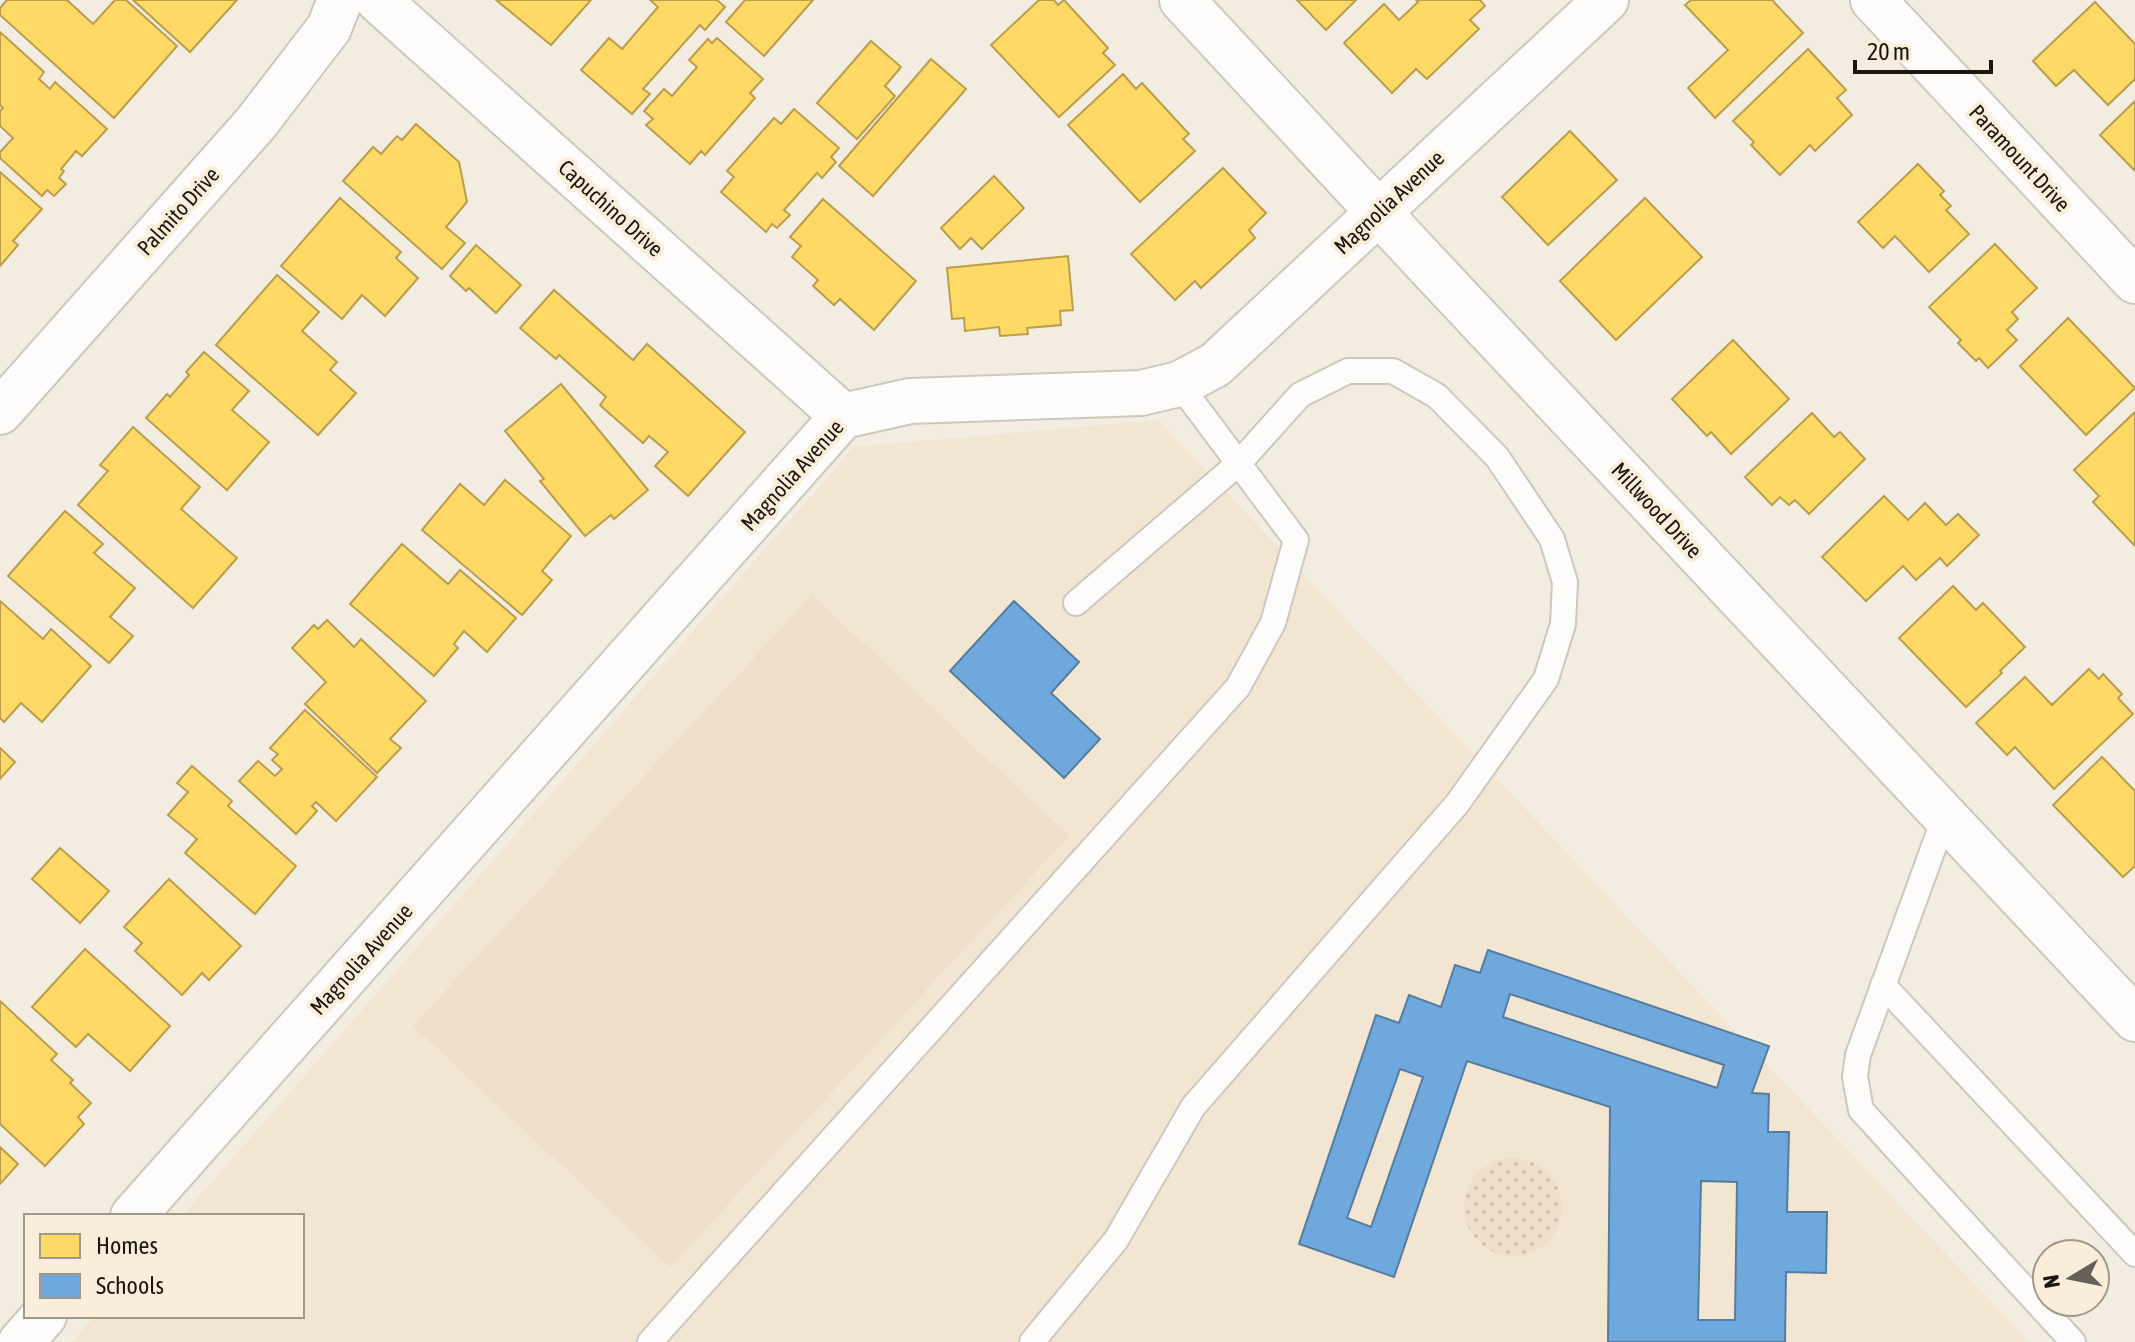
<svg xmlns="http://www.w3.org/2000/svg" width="2135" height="1342" viewBox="0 0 2135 1342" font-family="'Asap Condensed',sans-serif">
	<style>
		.built { fill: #f2e5d2 }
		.grass { fill: url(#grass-dots) }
		.garden { fill: #eee0c8 }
		.homes { fill: #ffd966; stroke: #ba9e4c; stroke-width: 2 }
		.schools { fill: #6fa8dc; stroke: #567c9e; stroke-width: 2; fill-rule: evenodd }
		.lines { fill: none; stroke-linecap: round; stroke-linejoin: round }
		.lane-casing { stroke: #cdc8bf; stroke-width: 28 }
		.street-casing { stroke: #cdc8bf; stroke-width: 48 }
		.secondary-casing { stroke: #cdc8bf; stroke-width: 48 }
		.lane { stroke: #fdfcfa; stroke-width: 24 }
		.street { stroke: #fdfcfa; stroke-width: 44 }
		.secondary { stroke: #fdfcfa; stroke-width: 44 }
		.labels { text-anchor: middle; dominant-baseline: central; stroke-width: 8; stroke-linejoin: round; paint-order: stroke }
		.street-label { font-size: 22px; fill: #1a160f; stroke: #faeeda }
	</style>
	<defs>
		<pattern id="grass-dots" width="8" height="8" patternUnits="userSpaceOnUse" patternTransform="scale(2)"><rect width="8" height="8" fill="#eee0c8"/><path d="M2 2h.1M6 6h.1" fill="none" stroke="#ccbfab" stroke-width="1.8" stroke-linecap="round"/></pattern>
	</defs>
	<rect width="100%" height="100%" fill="#f3ece1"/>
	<polygon class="built" points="1158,420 2029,1342 72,1342 95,1316 302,1316 302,1216 182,1216 854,447"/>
	<circle class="grass" cx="1513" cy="1207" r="49"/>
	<polygon class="garden" points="812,595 1069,836 670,1267 413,1026"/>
	<g class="homes">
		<polygon points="7,0 67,0 93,24 115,0 126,0 177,46 114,118 0,15 0,8"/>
		<polygon points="133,0 237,0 190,52"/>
		<polygon points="496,0 591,0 551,45"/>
		<polygon points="650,0 717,0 725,7 705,30 700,25 643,89 650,94 632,114 581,70 609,38 622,49 658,7"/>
		<polygon points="745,0 813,0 764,56 726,22"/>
		<polygon points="1039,0 1054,0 1058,5 1064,0 1108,48 1103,53 1115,65 1059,117 991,45"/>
		<polygon points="1297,0 1356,0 1326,30"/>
		<polygon points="1416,0 1480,0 1485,6 1470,20 1479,29 1427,79 1416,69 1392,93 1344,43 1384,4 1399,20 1418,2"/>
		<polygon points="1691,0 1772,0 1803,33 1715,118 1688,88 1728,50 1685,5"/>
		<polygon points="2095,2 2135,44 2135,79 2108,105 2074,70 2056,86 2033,61"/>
		<polygon points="0,32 44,72 39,79 50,89 55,82 107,129 82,156 76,151 61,169 64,171 59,178 66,184 54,196 47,190 42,196 0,158 0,152 13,138 0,126 0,111 3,108 0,105"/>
		<polygon points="717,38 763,79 750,93 755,98 705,155 701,151 690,164 646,125 653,119 644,111 664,89 672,96 697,67 689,60 708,39 712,43"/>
		<polygon points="871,41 901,67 885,86 895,96 857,139 817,103"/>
		<polygon points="1808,49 1846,90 1837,98 1852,115 1815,151 1810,145 1780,175 1751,145 1754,142 1733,121"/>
		<polygon points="931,59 966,89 873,196 839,166"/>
		<polygon points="1123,74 1136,89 1142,83 1189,134 1183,139 1195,151 1140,202 1068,125"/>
		<polygon points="2135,101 2135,171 2100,135"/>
		<polygon points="794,109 839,148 831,157 836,162 822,178 817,173 784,210 790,215 777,228 772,224 766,232 721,192 734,177 727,171 774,118 781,124"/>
		<polygon points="416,124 459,162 467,202 446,227 465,243 442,269 343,181 373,147 381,154 397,136 402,140"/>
		<polygon points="1570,131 1617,180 1548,245 1502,197"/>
		<polygon points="1918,164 1944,191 1940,195 1951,206 1946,210 1969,234 1929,272 1895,236 1883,248 1858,222"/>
		<polygon points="1223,168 1266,213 1249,230 1255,238 1201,288 1195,281 1175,300 1131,254"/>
		<polygon points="0,172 42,209 13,241 18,245 0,266"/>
		<polygon points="994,176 1024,208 982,249 971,238 960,249 941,228"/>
		<polygon points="340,198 401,252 396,258 418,278 385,316 362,295 342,319 281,266"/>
		<polygon points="1645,198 1702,257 1616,340 1560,281"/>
		<polygon points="823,199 916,281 874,330 840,299 834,305 813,286 818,280 792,257 801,246 790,237"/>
		<polygon points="1995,244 2037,288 2012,312 2018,319 2007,330 2017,340 1988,368 1979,358 1976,361 1958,343 1961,340 1929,307"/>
		<polygon points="476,245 521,285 496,313 469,288 466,291 450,276"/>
		<polygon points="1068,256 1073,310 1060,311 1061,325 1027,328 1028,334 1000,336 999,327 965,331 964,318 952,319 947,268"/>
		<polygon points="277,275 319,312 302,331 337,362 330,370 356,393 318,435 216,345"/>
		<polygon points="554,290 633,360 647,344 745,432 688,496 655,466 668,452 649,436 643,443 600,405 606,397 559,355 556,359 520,328"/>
		<polygon points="2068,318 2135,388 2086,435 2020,366"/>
		<polygon points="1733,340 1789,399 1731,454 1711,432 1707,436 1672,399"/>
		<polygon points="204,352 249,391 232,410 269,442 227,490 146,418 167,394 170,397 189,375 186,372"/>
		<polygon points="561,384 648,490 614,519 611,515 585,536 540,481 544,479 505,431"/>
		<polygon points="2135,412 2135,546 2093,502 2099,496 2074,470"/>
		<polygon points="1812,413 1834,437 1840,432 1865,459 1809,514 1795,500 1789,505 1780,497 1772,505 1745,477"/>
		<polygon points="133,427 200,487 181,509 237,558 193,608 78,505 108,471 100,465"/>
		<polygon points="505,480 571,536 542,571 552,580 522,615 422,530 460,484 484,505"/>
		<polygon points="1884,496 1908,520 1925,503 1946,525 1958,514 1979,535 1947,566 1940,558 1916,580 1903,566 1866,601 1822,557"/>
		<polygon points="65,511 103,544 94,553 135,588 110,617 133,636 109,663 8,576"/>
		<polygon points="402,544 448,584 460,570 516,618 487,652 464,631 454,644 458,648 434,676 350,604"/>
		<polygon points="1953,586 1976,610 1983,603 2025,647 2000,671 2002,673 1966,707 1899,638"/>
		<polygon points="0,601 43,639 51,629 91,666 42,722 21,703 4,722 0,718"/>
		<polygon points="327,620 354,647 361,639 426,701 390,739 401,748 377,773 305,704 326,682 292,648 314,625 318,629"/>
		<polygon points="2089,669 2099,679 2103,674 2122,694 2118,698 2133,714 2054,789 2015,747 2007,755 1976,723 2025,677 2052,705"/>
		<polygon points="305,710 377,777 336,821 316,802 312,806 317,811 296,834 239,781 258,761 275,776 282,769 272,760 278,754 270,748"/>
		<polygon points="0,748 15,762 0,779"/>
		<polygon points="2102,757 2135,791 2135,866 2123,877 2053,805"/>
		<polygon points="192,766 232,801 228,806 296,866 255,914 185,853 197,839 168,815 188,792 177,783"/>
		<polygon points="60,848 109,891 80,923 32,879"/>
		<polygon points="169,879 241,946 209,980 202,973 182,995 135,951 142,943 124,927"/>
		<polygon points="85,949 170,1026 130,1071 88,1034 76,1047 32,1007"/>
		<polygon points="0,1001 57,1054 51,1060 73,1080 70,1083 91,1103 78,1117 84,1124 45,1166 0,1124"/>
		<polygon points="0,1147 18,1164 0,1184"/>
	</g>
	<g class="schools">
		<polygon points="1014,601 1079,662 1051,693 1100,739 1064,778 950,671"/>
		<path d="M1488,950L1769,1046L1752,1093L1769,1094L1768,1132H1789L1787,1212H1827L1826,1273L1786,1272L1785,1342H1608L1610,1107L1467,1061L1394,1277L1299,1244L1376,1015L1399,1023L1409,995L1441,1007L1455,965L1480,973ZM1510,994L1724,1065L1717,1088L1503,1017ZM1400,1069L1423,1077L1371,1227L1347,1218ZM1701,1181L1737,1182L1735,1320H1698Z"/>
	</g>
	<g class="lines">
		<g class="lane-casing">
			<g id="lane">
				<polyline points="1945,816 1858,1055 1855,1077 1861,1110 2073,1342"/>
				<polyline points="1883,985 2135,1254"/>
				<polyline points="650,1342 1238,687 1273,623 1296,540 1179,384"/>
				<polyline points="1032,1342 1116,1240 1193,1107 1457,804 1546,679 1563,624 1565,582 1552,539 1497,457 1437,396 1393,371 1348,371 1300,395 1239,463 1076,603"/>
			</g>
		</g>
		<g class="street-casing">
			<g id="street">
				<polyline points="378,0 843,416"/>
				<polyline points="1182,0 1421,258 2135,1019"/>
				<polyline points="1873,0 2135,281"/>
				<polyline points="0,412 256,123 329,28 340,0"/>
			</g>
		</g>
		<g class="secondary-casing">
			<g id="secondary">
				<polyline points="133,1216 843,416 910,401 1141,393 1179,384 1215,365 1606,0"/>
				<polyline points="21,1342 44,1316"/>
			</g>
		</g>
		<use href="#lane" class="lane"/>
		<use href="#street" class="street"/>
		<use href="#secondary" class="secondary"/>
	</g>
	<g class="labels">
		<g class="street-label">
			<text transform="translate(2020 158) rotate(47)">Paramount Drive</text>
			<text transform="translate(1389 202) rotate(-43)">Magnolia Avenue</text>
			<text transform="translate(611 208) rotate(42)">Capuchino Drive</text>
			<text transform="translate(178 211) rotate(-48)">Palmito Drive</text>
			<text transform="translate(792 475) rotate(-48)">Magnolia Avenue</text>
			<text transform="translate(1657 510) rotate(47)">Millwood Drive</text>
			<text transform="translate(361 959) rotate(-48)">Magnolia Avenue</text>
		</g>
	</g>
	<rect x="24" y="1214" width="280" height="104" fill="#faeeda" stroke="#a09889" stroke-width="2"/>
	<rect x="40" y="1234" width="40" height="24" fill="#ffd966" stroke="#a09889" stroke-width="2"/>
	<text x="96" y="1254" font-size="24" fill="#1a160f">Homes</text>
	<rect x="40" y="1274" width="40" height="24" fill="#6fa8dc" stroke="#a09889" stroke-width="2"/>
	<text x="96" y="1294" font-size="24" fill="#1a160f">Schools</text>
	<g transform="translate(2071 1278) rotate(260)"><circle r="38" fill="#faeeda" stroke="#a09889" stroke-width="2"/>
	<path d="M0-6L14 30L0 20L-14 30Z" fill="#666158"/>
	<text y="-12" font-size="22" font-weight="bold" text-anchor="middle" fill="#1a160f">N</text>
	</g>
	<path d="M1855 60v12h136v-12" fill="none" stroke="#1a160f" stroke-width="4"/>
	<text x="1867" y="60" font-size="24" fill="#1a160f" stroke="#faeeda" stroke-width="6" paint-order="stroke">20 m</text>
</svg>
